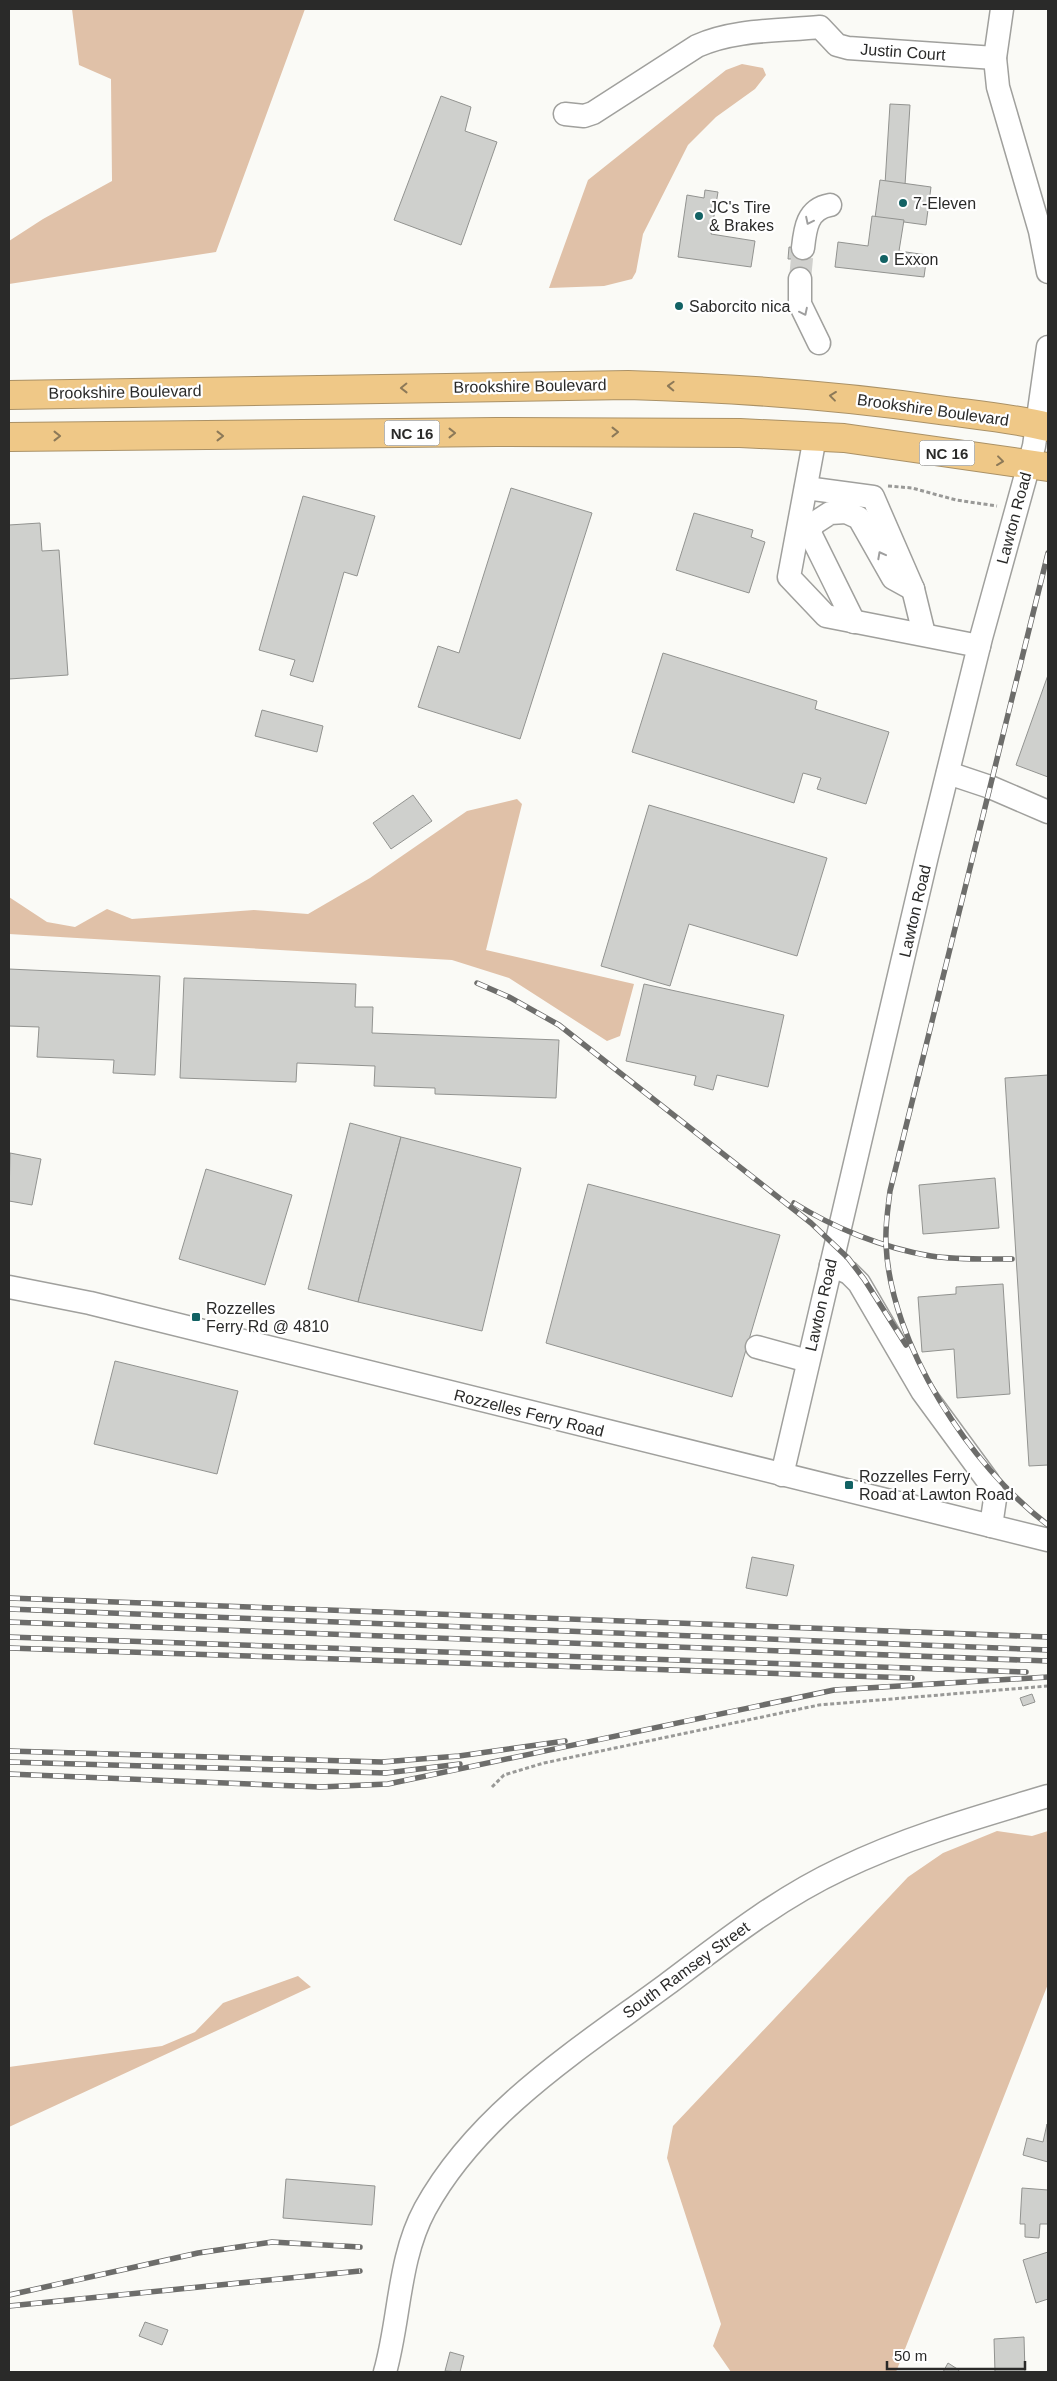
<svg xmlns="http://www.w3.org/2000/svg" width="1057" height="2381" viewBox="0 0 1057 2381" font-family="Helvetica,sans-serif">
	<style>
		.forest { fill: #e0c1a8 }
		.building { fill: #cfd0cd; stroke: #929390 }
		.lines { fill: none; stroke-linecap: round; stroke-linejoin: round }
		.minor-tunnel { stroke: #d0d0cd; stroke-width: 22; stroke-dasharray: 22 11; stroke-linecap: butt }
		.minor-casing { stroke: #a0a09d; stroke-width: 25 }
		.highway-casing { stroke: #aa9166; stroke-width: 30 }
		.path { stroke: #999997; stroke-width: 3; stroke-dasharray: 4 2.5; stroke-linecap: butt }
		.minor { stroke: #fff; stroke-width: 22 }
		.highway { stroke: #efc887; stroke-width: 28 }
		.rail-casing { stroke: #6d6d6b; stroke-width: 5.5 }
		.rail { stroke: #fff; stroke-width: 4; stroke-dasharray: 11; stroke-linecap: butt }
		.oneway { stroke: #9f9f9f }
		.oneway2 { stroke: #8c7958 }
		.poi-dot { fill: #126264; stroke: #fff; stroke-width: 2 }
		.labels { text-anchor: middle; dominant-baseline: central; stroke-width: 4.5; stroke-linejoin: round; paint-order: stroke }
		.shield { fill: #fff; stroke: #6a6a69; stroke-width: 1 }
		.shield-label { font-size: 15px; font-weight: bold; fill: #2a2a29 }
		.street-label { font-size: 16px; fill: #2a2a29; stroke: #fff }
		.poi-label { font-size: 16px; fill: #2a2a29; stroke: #fff; text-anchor: start }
	</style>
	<rect width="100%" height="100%" fill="#fafaf6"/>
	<g class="forest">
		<polygon points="72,9 305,9 216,252 9,284 9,241 43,219 112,181 111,79 79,65"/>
		<polygon points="742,64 763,68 766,75 755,89 716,117 688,145 643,234 636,272 632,279 604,286 549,288 588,180 726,70"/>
		<polygon points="517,799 522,804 486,950 634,984 620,1036 607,1041 509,978 452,960 9,934 9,897 47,922 75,927 107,909 132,919 254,910 308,914 370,878 467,811"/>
		<polygon points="997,1831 1032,1836 1048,1831 1048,1984 896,2372 731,2372 713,2346 721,2324 667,2158 673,2126 908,1877 943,1853"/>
		<polygon points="298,1976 311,1987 9,2127 9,2067 162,2046 195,2032 223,2003"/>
	</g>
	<g class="building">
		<polygon points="441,96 471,107 465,131 497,142 461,245 394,220"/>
		<polygon points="890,104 910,105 905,185 885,184"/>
		<polygon points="880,180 931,187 926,225 875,218"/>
		<polygon points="705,190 718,192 711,234 755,241 751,267 678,257 687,195 704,198"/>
		<polygon points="872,216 904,220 899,251 927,255 924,277 835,267 838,242 868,246"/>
		<polygon points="789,247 810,249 807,280 792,279 793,259 788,259"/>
		<polygon points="511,488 592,513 520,739 418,707 438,646 459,653"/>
		<polygon points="303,496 375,516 357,576 344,572 313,682 290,675 295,660 259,650"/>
		<polygon points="694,513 753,530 751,537 765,542 749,593 676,570"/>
		<polygon points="40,523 42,551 59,550 68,675 9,679 9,525"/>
		<polygon points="663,653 817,701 815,709 889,732 866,804 817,789 821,778 803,773 794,803 632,752"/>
		<polygon points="1048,675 1048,777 1016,765"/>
		<polygon points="262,710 323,726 317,752 255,736"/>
		<polygon points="413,795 432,821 391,849 373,823"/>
		<polygon points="649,805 827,858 797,956 689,924 670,986 601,966"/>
		<polygon points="9,969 160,976 155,1075 113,1073 114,1060 37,1057 39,1027 9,1026"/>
		<polygon points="184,978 356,984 355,1007 373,1007 372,1033 559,1040 556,1098 435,1094 435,1088 374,1086 375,1066 297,1063 296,1082 180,1078"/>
		<polygon points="644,984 784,1015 768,1087 717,1075 713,1090 694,1085 696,1076 626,1061"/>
		<polygon points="1048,1075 1048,1465 1029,1466 1005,1078"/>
		<polygon points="350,1123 401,1137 358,1302 308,1289"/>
		<polygon points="401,1137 521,1168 482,1331 358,1302"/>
		<polygon points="10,1153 41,1159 32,1205 9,1201"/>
		<polygon points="206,1169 292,1195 265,1285 179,1259"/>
		<polygon points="995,1178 999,1228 923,1234 919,1185"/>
		<polygon points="588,1184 780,1235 732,1397 546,1343"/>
		<polygon points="1003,1284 1010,1394 957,1398 954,1349 922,1352 918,1297 956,1294 956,1287"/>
		<polygon points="115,1361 238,1391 217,1474 94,1444"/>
		<polygon points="752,1557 794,1565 787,1596 746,1588"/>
		<polygon points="1032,1694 1035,1702 1023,1706 1020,1698"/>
		<polygon points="1047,2124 1048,2162 1023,2155 1027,2138 1043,2142"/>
		<polygon points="286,2179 375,2186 372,2225 283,2218"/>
		<polygon points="1022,2188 1048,2190 1048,2224 1040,2224 1039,2238 1025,2237 1025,2224 1020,2224"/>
		<polygon points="1048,2252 1048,2299 1036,2303 1023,2260"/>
		<polygon points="145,2322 168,2330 162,2345 139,2336"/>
		<polygon points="1024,2337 1025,2372 995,2372 994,2339"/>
		<polygon points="450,2352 464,2356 460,2372 445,2371"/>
		<polygon points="948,2363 959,2370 958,2372 943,2372"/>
	</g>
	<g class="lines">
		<polyline class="minor-tunnel" points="800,279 803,248"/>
		<g class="minor-casing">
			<g id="minor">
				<polyline points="1002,9 995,58 998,87 1040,231 1048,272"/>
				<path d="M565,114L584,116L593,113L697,46C734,29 780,31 820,27L837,45L848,48L995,58"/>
				<path d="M803,248C805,229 807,209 830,205"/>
				<polyline points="800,279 800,304 819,343"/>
				<polyline points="815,437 789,577 826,616 979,646"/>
				<polyline points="806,488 873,497 913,589 924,634"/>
				<polyline points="854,622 810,533 813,524 830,513 846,512 859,518 893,578 913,589"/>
				<polyline points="948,773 990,787 1048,812"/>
				<polyline points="831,1265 849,1273 859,1283 922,1391 988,1481 995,1499 991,1526"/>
				<polyline points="9,1287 90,1303 1048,1540"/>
				<polyline points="757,1347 808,1361"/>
				<polyline points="782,1475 927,856 981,638 1034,446 1048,347"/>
				<path d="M385,2372C400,2319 398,2259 425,2209C478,2112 579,2049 666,1985C722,1943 777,1899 841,1869C907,1837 978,1817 1048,1796"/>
			</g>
		</g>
		<g class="highway-casing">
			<g id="highway">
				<path d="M9,395L628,385C733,388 836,395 939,410C975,415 1013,418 1048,427"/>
				<polyline points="9,437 496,432 740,433 844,438 1048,467"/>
			</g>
		</g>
		<g class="path">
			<polyline points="888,486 912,488 956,500 997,506"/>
			<polyline points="492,1787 504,1775 544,1763 819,1705 1048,1686"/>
		</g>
		<use href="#minor" class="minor"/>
		<use href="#highway" class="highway"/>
		<g class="rail-casing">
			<g id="rail">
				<path d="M1048,553L890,1191C888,1208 885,1226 886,1244C890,1344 970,1466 1048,1525"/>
				<polyline points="477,983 509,997 559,1025 811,1223 848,1258 864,1279 906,1345"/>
				<path d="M794,1203C834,1228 883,1248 931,1256C957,1260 985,1259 1012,1259"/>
				<polyline points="9,1598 1048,1637"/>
				<polyline points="9,1609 1048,1650"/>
				<polyline points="9,1622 1048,1661"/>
				<polyline points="9,1637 1026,1672"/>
				<polyline points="9,1648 912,1678"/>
				<polyline points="9,1751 382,1762 459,1756 565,1741"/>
				<polyline points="9,1762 386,1773 460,1764"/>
				<polyline points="9,1774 320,1787 388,1784 834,1690 1048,1677"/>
				<polyline points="9,2295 198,2253 272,2242 360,2247"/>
				<polyline points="9,2306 360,2271"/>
			</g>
		</g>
		<use href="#rail" class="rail"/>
	</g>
	<defs><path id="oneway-chevron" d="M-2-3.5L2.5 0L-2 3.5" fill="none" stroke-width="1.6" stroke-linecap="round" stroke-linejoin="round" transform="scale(1.25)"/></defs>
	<g class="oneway">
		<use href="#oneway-chevron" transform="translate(809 221) rotate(116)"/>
		<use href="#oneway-chevron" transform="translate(804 312) rotate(64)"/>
		<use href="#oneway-chevron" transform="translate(881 555) rotate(-118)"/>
	</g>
	<g class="oneway2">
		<use href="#oneway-chevron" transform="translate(671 386) rotate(-178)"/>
		<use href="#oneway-chevron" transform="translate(404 388) rotate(179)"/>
		<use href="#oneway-chevron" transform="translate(833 396) rotate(-173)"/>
		<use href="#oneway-chevron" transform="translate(615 432)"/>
		<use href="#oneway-chevron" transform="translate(452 433)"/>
		<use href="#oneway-chevron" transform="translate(57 436)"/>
		<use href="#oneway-chevron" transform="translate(220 436)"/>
		<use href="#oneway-chevron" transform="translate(1000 461) rotate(7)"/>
	</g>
	<g class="poi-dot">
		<circle cx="903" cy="203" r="5"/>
		<circle cx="699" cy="216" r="5"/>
		<circle cx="884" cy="259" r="5"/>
		<circle cx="679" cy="306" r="5"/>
		<rect x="191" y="1312" width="10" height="10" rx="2.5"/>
		<rect x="844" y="1480" width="10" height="10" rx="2.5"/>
	</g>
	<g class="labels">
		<g class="shield">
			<rect x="384.5" y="420.5" width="55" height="25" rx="4"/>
			<rect x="919.5" y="440.5" width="55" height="25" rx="4"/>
		</g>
		<g class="shield-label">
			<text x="412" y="433">NC 16</text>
			<text x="947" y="453">NC 16</text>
		</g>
		<g class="street-label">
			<text transform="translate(903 52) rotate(4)">Justin Court</text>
			<text transform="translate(530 386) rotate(-1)">Brookshire Boulevard</text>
			<text transform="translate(125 392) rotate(-1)">Brookshire Boulevard</text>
			<text transform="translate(933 410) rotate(8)">Brookshire Boulevard</text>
			<text transform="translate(1014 518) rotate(-75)">Lawton Road</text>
			<text transform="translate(915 911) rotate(-77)">Lawton Road</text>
			<text transform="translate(821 1305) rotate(-77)">Lawton Road</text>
			<text transform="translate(529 1413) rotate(14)">Rozzelles Ferry Road</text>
			<text transform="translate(686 1970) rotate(-36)">South Ramsey Street</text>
		</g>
		<g class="poi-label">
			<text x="913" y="203">7-Eleven</text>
			<text x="709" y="207">JC's Tire<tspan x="709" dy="18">&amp; Brakes</tspan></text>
			<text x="894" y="259">Exxon</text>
			<text x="689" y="306">Saborcito nica</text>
			<text x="206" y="1308">Rozzelles<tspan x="206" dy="18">Ferry Rd @ 4810</tspan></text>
			<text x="859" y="1476">Rozzelles Ferry<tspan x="859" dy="18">Road at Lawton Road</tspan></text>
		</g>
	</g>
	<rect width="1057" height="2381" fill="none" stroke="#2a2a29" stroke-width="20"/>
	<path d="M887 2361v8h138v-8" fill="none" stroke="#2a2a29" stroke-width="2.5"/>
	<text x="894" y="2361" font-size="15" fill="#2a2a29" stroke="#ffffff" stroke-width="4" paint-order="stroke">50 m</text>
</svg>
